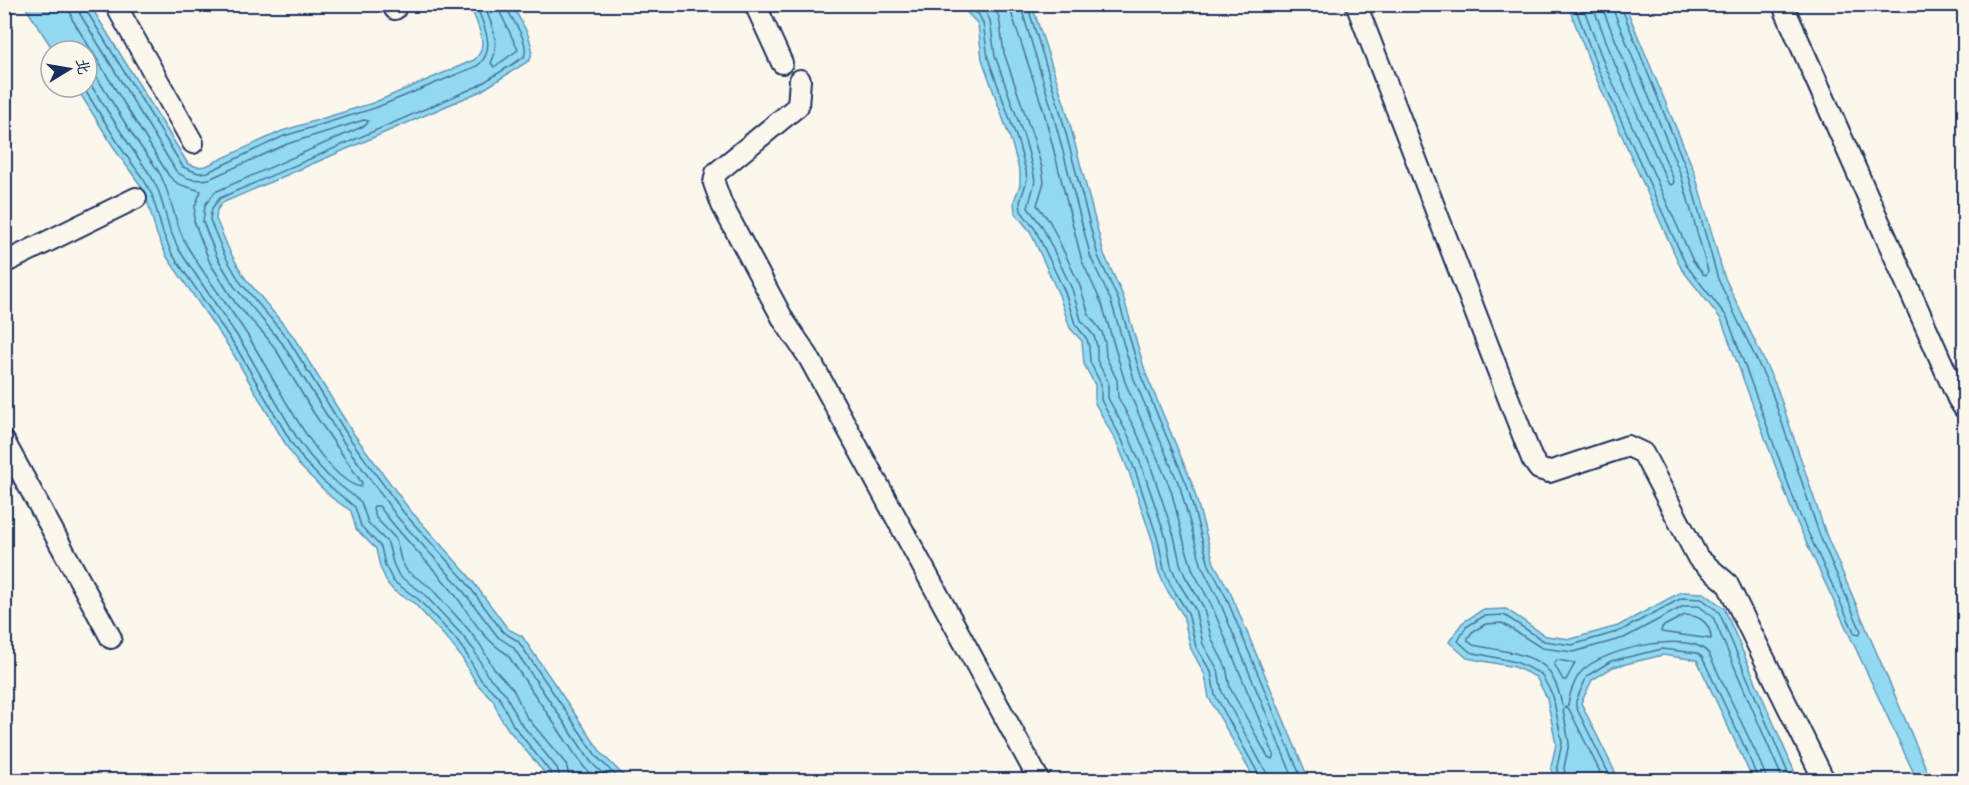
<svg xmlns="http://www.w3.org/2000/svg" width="1969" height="785" viewBox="0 0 1969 785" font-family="'Indie Flower','LXGW WenKai TC',sans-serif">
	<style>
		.water { fill: #91daf2; stroke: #6296b7; stroke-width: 1.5 }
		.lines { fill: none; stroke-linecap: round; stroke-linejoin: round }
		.shore { stroke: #4a7399; stroke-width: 1.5 }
		.minor-casing { stroke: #1b2f5e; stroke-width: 24 }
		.minor { stroke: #fbf7ec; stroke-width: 20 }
	</style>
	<rect width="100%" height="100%" fill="#fbf7ec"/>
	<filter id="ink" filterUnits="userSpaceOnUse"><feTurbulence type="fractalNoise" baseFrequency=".0167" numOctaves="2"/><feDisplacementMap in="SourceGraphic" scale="12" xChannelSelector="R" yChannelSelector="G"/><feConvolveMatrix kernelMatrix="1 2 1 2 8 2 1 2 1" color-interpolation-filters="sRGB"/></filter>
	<g filter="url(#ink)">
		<g class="water">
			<path d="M24,5H90L188,164L198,167L206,166L282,131L373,103L474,60C491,47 476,22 470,5H512C520,21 537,42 530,60L481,91L222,203L217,210L216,219L230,252L245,278L293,336L353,433L409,509L468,575L508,629L522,636L602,754L628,780H548L547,776L508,729L500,717L493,700L477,684L462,658L450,642L414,603L394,591L388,584L380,567L376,549L356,529L351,511L332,498L299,465L286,445L231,350L167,257L157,235L146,196L139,183L118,154L76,87H87V51H54Z"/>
			<polygon points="960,5 1032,5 1065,106 1104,254 1123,296 1146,374 1192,483 1214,563 1231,594 1309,780 1255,780 1209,698 1205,675 1191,649 1183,615 1165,587 1158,570 1153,542 1129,472 1117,443 1095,403 1095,385 1084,364 1082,341 1070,328 1059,295 1030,231 1015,213 1014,201 1020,185 1020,173 1012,144 982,59 978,24"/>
			<polygon points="1568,5 1625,5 1694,171 1724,276 1777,388 1826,534 1931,780 1917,780 1794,516 1721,319 1681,268 1593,71"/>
			<polygon points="1681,592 1704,593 1724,608 1798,780 1753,780 1697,660 1663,655 1613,667 1592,680 1581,703 1619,780 1553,780 1551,767 1556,744 1547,698 1536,677 1515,667 1467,658 1449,642 1462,623 1482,610 1506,609 1546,636 1571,639 1618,626"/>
		</g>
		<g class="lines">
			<g class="shore">
				<path d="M69,4L72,19L169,176L178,184L201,191L195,206L194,221L210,263L236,304L264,334L275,348L313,412L362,483L361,487C322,481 270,370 248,336C229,306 205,277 187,246C174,223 172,197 160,174C153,162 144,152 136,140C122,119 109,96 95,75L87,68"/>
				<path d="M78,4L80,14L176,171C185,180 197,181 209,179L287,144L364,120L368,121L366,125L215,192L205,205L203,222L217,257L234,286L282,343L342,440L398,518L457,583L498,637L513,647L591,762L609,780"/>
				<path d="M85,4L86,10L183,167L198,173L208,172L284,136L375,108L477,66C498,50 483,25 476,4"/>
				<path d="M484,4C491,25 502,42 491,63L494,67L518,50L500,12L499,4"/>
				<path d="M507,4V9C514,23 530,42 524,57L478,86L220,198L212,208L210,220L224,254L240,282L288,339L348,436L404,513L463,578L503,632L518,641L597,757L620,780"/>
				<polyline points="967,4 979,15 983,23 988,58 1018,142 1026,171 1027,180 1020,202 1021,211 1035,229 1065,292 1075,324 1087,339 1089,347 1090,362 1101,384 1101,400 1122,440 1135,470 1158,540 1164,569 1170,584 1188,613 1196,647 1211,672 1215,695 1259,775 1260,780"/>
				<polyline points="977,4 985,11 990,20 995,56 1025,140 1033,170 1035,181 1028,208 1042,226 1072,289 1081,320 1094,336 1097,346 1097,360 1108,382 1108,398 1129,437 1142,467 1166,538 1171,566 1177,580 1195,609 1203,644 1218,670 1222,692 1266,772 1268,780"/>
				<polyline points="992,4 999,17 1004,53 1033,137 1042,168 1044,182 1037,205 1050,222 1080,286 1089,315 1102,332 1105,343 1106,357 1117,380 1118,397 1137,433 1150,464 1174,536 1180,563 1185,576 1203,606 1212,640 1226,667 1230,688 1268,757 1272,759 1274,755 1211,604 1193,571 1185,546 1171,490 1125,382 1102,304 1082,261 1044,112 1011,12 1011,4"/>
				<polyline points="1020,4 1052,110 1091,258 1111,301 1134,379 1180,487 1202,567 1219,600 1294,780"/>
				<polyline points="1027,4 1059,107 1098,256 1118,299 1141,376 1187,485 1209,565 1226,597 1302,780"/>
				<polyline points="1574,4 1598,69 1686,265 1727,317 1799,513 1855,634 1859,635 1861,631 1820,536 1771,390 1718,279 1688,173 1620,4"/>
				<polyline points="1582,4 1605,66 1693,261 1703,274 1706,275 1708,271 1681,175 1614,12 1613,4"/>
				<polyline points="1592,4 1614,62 1668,183 1672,185 1674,182 1673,178 1605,15 1604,4"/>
				<polyline points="87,79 130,146 151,176 159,192 170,230 179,250 242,343 297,438 310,456 328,476 361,502 368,523 388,543 393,563 399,576 423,593 461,634 474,650 487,675 505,693 519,721 557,768 561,780"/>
				<polyline points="83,87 123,151 144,180 152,195 163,233 172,254 236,347 291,442 304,461 323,481 355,507 361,526 381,547 385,565 393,581 418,599 455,638 467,655 481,680 499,697 513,725 551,773 553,780"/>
				<path d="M1685,615C1700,615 1711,624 1711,639L1661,632L1662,627Z"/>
				<polygon points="1557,660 1575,663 1566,680 1563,680 1554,664"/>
				<path d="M570,780L566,764L526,716L513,689L494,669L481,646L468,629L430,587L407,571L401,560L396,539L376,518L373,508L374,506H379C400,535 426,560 449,587C468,610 480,638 507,654L583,766L596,780"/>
				<polyline points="1558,780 1557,767 1562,743 1553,696 1541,674 1516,662 1470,652 1458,641 1466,627 1484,616 1504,615 1544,641 1572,645 1620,631 1682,598 1702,599 1719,612 1791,780"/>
				<polyline points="1566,780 1564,768 1569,743 1563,710 1566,707 1569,709 1604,780"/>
				<polyline points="1612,780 1576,707 1576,701 1587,676 1611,661 1662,649 1697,653 1702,657 1748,754 1758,780"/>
				<path d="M1766,780L1765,774L1755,751L1709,654C1691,628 1601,650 1582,671C1575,678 1569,695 1568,705L1565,707L1562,705C1560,693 1554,676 1545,667C1530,653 1493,649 1473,645L1468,641V638L1472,632L1486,624L1502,623L1542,648L1573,652L1624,638L1684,606H1699L1713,617L1783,780"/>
			</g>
			<g class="minor-casing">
				<g id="minor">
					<polyline points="115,4 193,143"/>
					<polyline points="392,4 395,9"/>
					<polyline points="755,4 782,63"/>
					<polyline points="1356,4 1532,459 1539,469 1549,472 1628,446 1643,453 1698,558 1727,583 1824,780"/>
					<polyline points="1785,10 1958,399 1964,408"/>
					<polyline points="800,80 798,106 716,173 714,183 722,205 784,321 808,356 1039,780"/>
					<polyline points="4,263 136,198"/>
					<polyline points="4,441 111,638"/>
				</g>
			</g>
			<use href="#minor" class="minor"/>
		</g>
	</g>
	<rect width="1969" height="785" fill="none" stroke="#fbf7ec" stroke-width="24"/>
	<rect x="12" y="12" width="1945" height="761" fill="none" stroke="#1b2f5e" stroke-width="2" filter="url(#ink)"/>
	<g transform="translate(69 69) rotate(79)"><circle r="28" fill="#fbf7ec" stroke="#a1a7b3" stroke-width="1.5"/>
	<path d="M0-4.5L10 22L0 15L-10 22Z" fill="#1b2f5e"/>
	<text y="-9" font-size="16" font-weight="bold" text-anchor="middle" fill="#1b2f5e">北</text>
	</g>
</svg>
